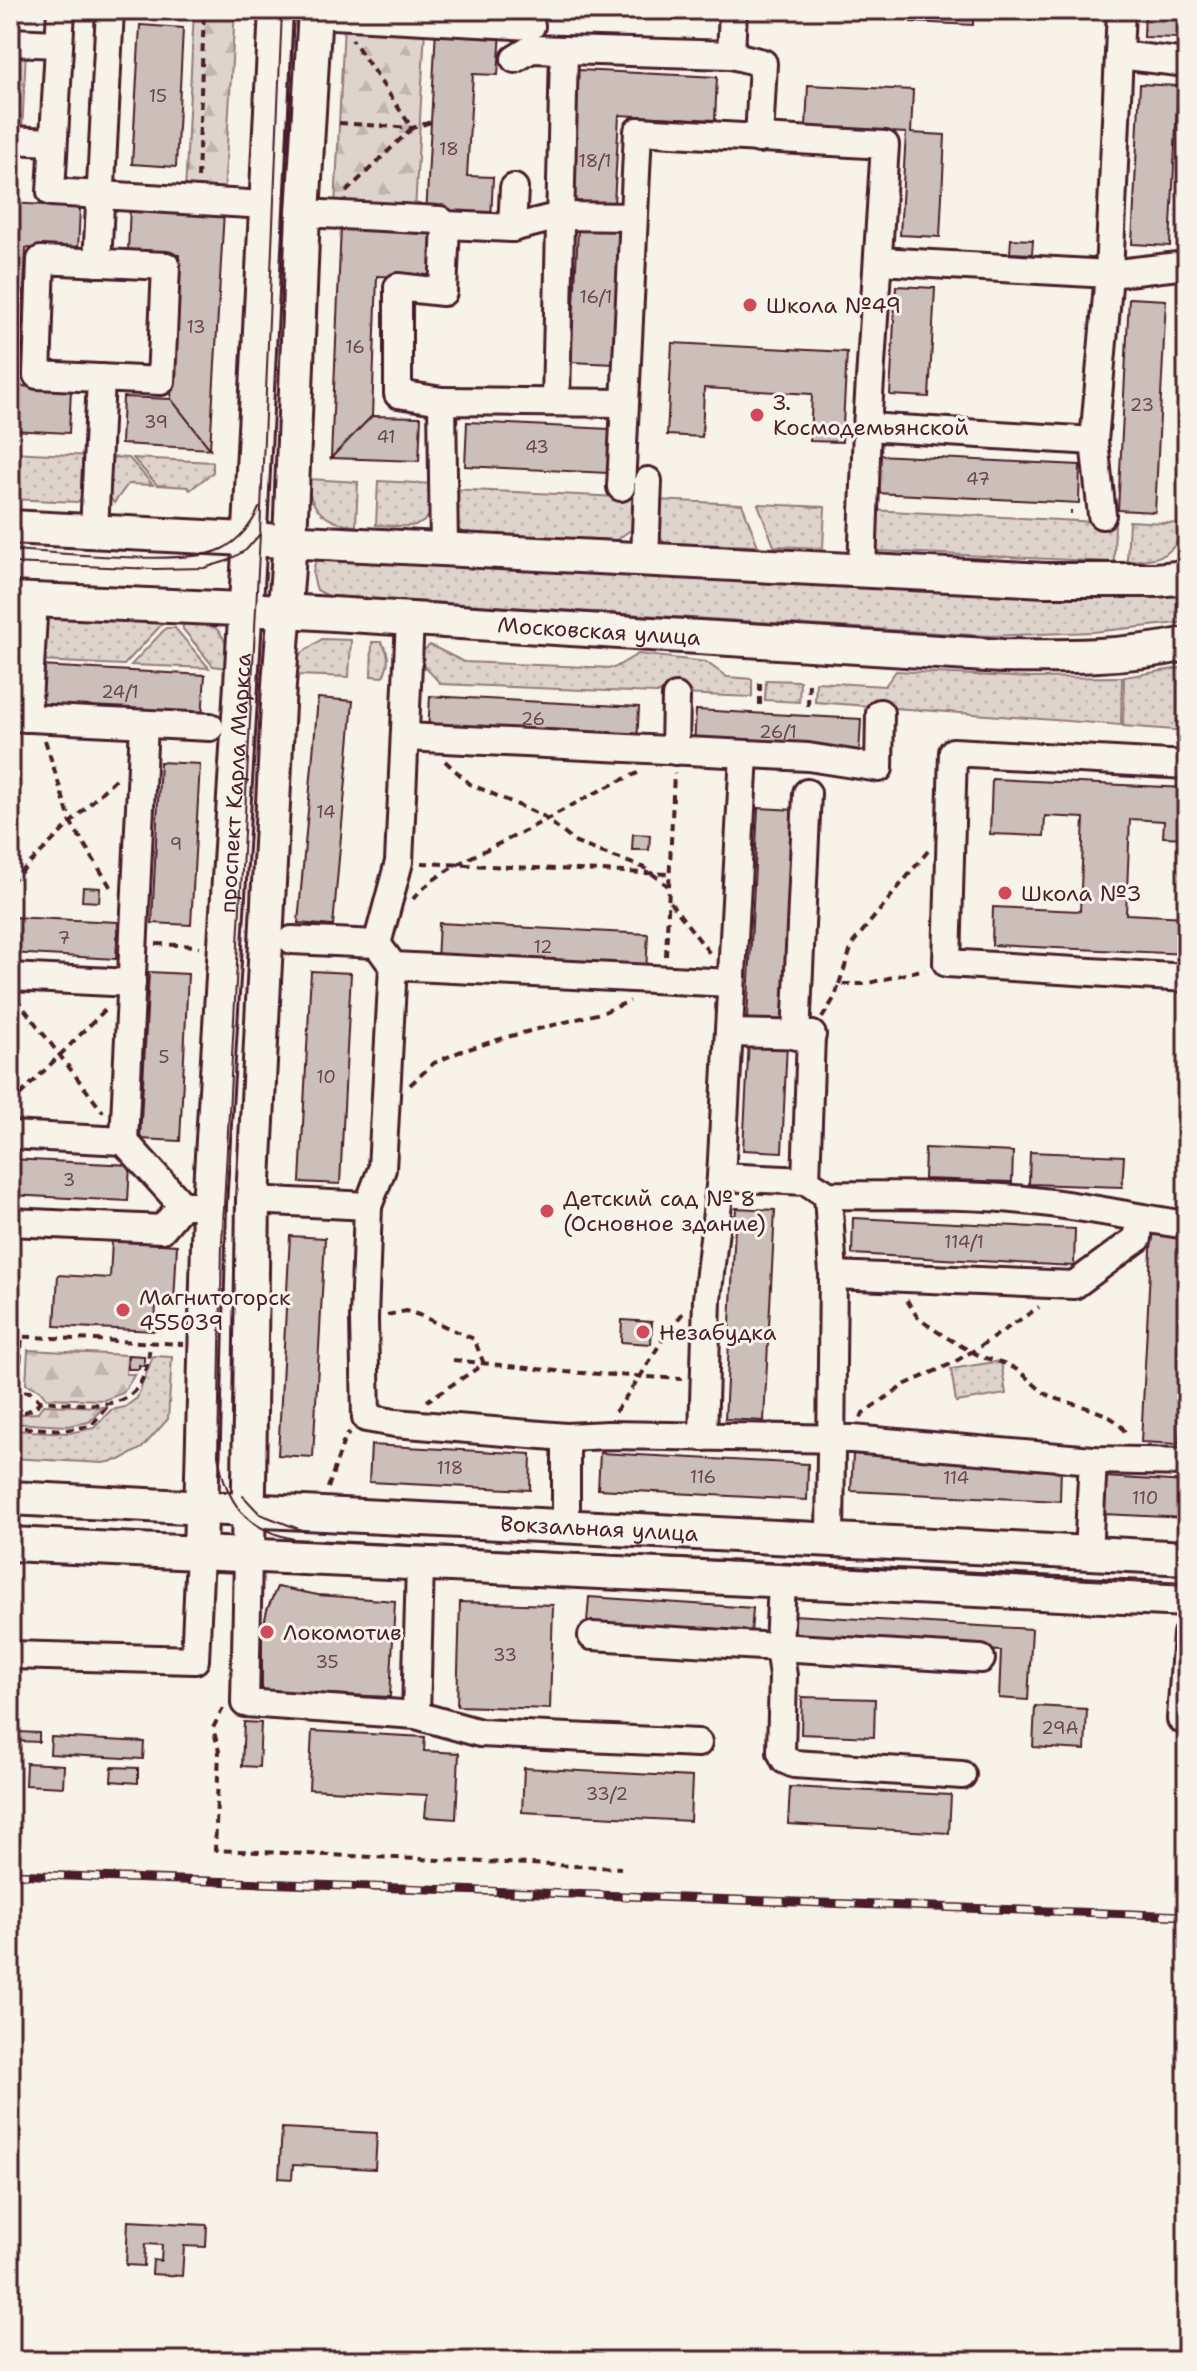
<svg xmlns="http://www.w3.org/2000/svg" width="1197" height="2371" viewBox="0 0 1197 2371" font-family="'Shantell Sans',sans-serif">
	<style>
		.green { fill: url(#green-dots); stroke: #947a7c; stroke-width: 2 }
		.forest { fill: url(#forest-firs); stroke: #947a7c; stroke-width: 2 }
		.building { fill: #ccbfb9; stroke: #4a1f2b; stroke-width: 2 }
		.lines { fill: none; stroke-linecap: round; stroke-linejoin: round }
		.minor-casing { stroke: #4a1f2b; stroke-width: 32 }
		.major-casing { stroke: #4a1f2b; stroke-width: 38 }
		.path { stroke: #4a1f2b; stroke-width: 4; stroke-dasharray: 8 6; stroke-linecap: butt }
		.minor { stroke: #f7f3e8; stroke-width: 26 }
		.major { stroke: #f7f3e8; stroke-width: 32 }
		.tram { stroke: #4a1f2b; stroke-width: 2 }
		.rail-casing { stroke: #4a1f2b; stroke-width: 9 }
		.rail { stroke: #f7f3e8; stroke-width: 6; stroke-dasharray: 18; stroke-linecap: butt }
		.poi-dot { fill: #d1495b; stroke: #f7f3e8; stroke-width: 3 }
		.labels { text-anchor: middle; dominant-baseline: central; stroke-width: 6; stroke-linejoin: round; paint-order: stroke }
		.number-label { font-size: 18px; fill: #6a474e }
		.poi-label { font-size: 22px; fill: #4a1f2b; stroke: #f7f3e8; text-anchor: start }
		.street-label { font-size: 22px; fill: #4a1f2b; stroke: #f7f3e8 }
	</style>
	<defs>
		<pattern id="green-dots" width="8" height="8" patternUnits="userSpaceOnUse" patternTransform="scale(2)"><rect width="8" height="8" fill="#ded4cc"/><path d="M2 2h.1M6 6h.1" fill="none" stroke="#c0b6af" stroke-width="1.8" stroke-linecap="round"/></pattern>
		<pattern id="forest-firs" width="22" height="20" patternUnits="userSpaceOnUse" patternTransform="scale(2)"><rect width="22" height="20" fill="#ded4cc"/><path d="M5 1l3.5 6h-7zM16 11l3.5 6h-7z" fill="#c0b6af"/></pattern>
	</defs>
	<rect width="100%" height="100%" fill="#f7f3e8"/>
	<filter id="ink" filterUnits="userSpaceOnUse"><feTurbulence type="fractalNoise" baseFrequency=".0125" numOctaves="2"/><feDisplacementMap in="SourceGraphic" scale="16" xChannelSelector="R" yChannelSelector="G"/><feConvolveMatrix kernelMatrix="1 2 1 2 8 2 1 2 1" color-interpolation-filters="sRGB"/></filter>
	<g filter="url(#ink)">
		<g class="green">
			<polygon points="10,48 26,49 22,134 10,133"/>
			<polygon points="10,452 92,456 84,498 77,502 10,499"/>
			<polygon points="104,457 129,458 153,485 128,484 114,503 106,492"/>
			<polygon points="133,458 213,462 213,472 190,490 188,487 157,485"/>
			<path d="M308,479L358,482L356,526C327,524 308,509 308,479Z"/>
			<path d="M378,481L435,484C433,532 418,527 376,525Z"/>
			<polygon points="449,489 641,498 634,528 616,540 463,533 456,527"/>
			<polygon points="655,500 742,504 758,546 664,543 657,530"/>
			<polygon points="758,504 825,507 823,548 774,546"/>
			<polygon points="871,510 1115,523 1114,562 878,551 872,546"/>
			<path d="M1129,521L1182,524C1178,558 1156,559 1127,561Z"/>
			<path d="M319,556L1187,588V622L1093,632L990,636L361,598L328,596L317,590C312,576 311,568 319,556Z"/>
			<polygon points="46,612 163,614 163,623 124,665 39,661"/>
			<path d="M182,615C217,625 228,629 228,668L213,666L183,629Z"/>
			<polygon points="166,628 175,628 209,668 131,665"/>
			<polygon points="322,639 351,640 349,677 296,675 299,655"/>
			<path d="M372,642H381C391,655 389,663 383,677L371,676Z"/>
			<polygon points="430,645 464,662 614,668 638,654 706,662 727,677 752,679 752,697 441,684 422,664 423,651"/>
			<polygon points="1187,667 1187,731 1123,726 1124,677"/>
			<polygon points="896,671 1031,678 1122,677 1121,725 815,702 816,682 885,686"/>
			<polygon points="766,680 800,681 799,702 765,700"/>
			<polygon points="153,1356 172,1357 168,1419 142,1448 120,1460 103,1463 10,1458 10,1430 69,1433 94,1428 111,1410 125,1407 137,1398"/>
			<polygon points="1001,1361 1006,1394 956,1402 951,1369"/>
		</g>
		<g class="forest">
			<polygon points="194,10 235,10 224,195 185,194"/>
			<polygon points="344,24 425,28 415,211 335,207"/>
			<polygon points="28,1350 127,1355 126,1374 135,1374 123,1393 104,1400 46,1398 40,1390 26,1384"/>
			<polygon points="43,1405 104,1407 89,1422 67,1426 10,1423 10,1415 37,1413"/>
		</g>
		<g class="building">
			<polygon points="912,10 973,10 973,25 911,22"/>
			<polygon points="1145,10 1180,10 1179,38 1144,37"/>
			<polygon points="140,25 183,28 176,167 132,164"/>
			<polygon points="436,28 501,31 498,75 473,74 467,176 493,177 491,220 426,217"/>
			<polygon points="578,70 717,77 715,120 619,115 614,204 571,201"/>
			<polygon points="1140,84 1178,86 1170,246 1132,244"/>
			<polygon points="808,85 913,90 911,133 945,135 940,237 900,235 906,133 806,127"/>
			<polygon points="10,203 80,207 78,251 26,248 19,386 71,389 69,433 10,430"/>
			<polygon points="130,205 224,211 210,449 171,399 179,255 128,252"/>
			<polygon points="341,226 435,230 433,278 377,276 372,416 331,458"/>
			<polygon points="578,229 622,231 615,364 571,362"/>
			<polygon points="1011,239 1033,240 1032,254 1010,253"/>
			<polygon points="896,286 935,288 929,397 890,395"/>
			<polygon points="1129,298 1166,300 1155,512 1118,510"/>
			<polygon points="672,343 847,352 842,442 810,441 812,394 704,388 702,437 667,435"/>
			<polygon points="123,397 171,399 210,449 121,444"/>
			<polygon points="372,416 421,417 419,461 331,458"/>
			<polygon points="467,422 610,429 608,473 465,466"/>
			<polygon points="877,455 1080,465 1079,503 875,493"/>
			<polygon points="39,666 205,675 202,718 36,710"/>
			<polygon points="10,667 19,668 17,711 10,711"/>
			<polygon points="430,696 639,707 637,743 428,732"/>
			<polygon points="318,698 353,701 333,926 298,923"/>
			<polygon points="696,710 861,719 859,755 694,746"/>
			<polygon points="160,762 200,764 191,925 152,923"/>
			<polygon points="992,779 1187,788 1187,838 1163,837 1164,821 1130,819 1126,914 1187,917 1187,954 992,945 993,907 1080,911 1084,818 1045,816 1044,836 990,834"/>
			<polygon points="758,808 796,810 785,1021 747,1019"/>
			<polygon points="633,834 650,835 649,850 632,850"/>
			<polygon points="83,887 100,888 99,902 82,901"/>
			<polygon points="10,917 118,922 116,959 10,953"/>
			<polygon points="439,923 648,934 646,971 437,960"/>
			<polygon points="311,971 351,973 340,1184 300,1182"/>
			<polygon points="149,972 188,974 180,1141 140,1139"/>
			<polygon points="749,1040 787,1042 782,1152 743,1150"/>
			<polygon points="925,1148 1013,1152 1012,1182 924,1179"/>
			<polygon points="1030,1152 1124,1156 1122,1187 1029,1184"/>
			<polygon points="10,1159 130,1165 128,1201 10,1195"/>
			<polygon points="736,1208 775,1210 764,1421 725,1419"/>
			<polygon points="853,1218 1075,1229 1074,1266 852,1254"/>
			<polygon points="1152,1231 1187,1233 1187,1296 1179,1444 1141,1442"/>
			<polygon points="290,1236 325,1238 313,1457 278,1455"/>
			<polygon points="112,1241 177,1245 174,1303 156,1302 155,1331 55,1326 58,1275 110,1278"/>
			<polygon points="622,1320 652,1322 651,1344 621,1342"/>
			<polygon points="128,1355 144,1356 144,1366 139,1365 139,1369 128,1369"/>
			<polygon points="371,1445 531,1454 530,1490 369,1482"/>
			<polygon points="600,1453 808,1464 807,1500 598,1489"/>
			<polygon points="853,1454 1061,1465 1060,1501 851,1491"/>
			<polygon points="1105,1477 1187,1482 1187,1518 1103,1514"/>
			<polygon points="277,1587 318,1595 395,1601 390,1697 262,1691 262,1633 267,1610"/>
			<polygon points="589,1597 753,1608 751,1634 587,1622"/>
			<polygon points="460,1602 553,1605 550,1709 457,1706"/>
			<polygon points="793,1615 1032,1629 1028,1700 999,1698 1001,1651 791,1639"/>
			<polygon points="802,1697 875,1699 874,1737 801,1734"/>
			<polygon points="1035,1706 1087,1709 1085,1750 1033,1747"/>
			<polygon points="244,1722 261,1723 259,1767 242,1766"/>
			<polygon points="312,1731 425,1737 424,1751 459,1753 456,1819 425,1817 427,1795 309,1789"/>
			<polygon points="17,1732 39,1733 39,1742 16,1741"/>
			<polygon points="51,1737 144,1742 143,1759 50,1754"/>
			<polygon points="26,1763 64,1765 63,1787 25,1785"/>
			<polygon points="112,1767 138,1768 138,1783 111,1781"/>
			<polygon points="524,1768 692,1777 690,1821 522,1812"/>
			<polygon points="790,1787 951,1795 949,1833 788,1824"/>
			<polygon points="282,2128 377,2133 375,2169 293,2165 292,2179 279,2178"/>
			<polygon points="128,2221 207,2225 206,2247 184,2246 182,2276 152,2274 153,2260 161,2261 162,2245 145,2244 144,2266 126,2265"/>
		</g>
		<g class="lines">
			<g class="minor-casing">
				<g id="minor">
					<polyline points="61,10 51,192 266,205"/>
					<polyline points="315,14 531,26"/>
					<polyline points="10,42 59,44"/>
					<polyline points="731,55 733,10"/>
					<polyline points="1119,55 1187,63"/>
					<polyline points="515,59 531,49 731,55 763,63 759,139"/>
					<polyline points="10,140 53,142"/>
					<polyline points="303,213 440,220 446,225 512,228 560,216 633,217"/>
					<polyline points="512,228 514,188"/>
					<polygon points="41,260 166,266 161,381 37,375"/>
					<polyline points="879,261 1109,274 1187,265"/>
					<polyline points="97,263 110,10"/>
					<polyline points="442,401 398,394 398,287 443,292 446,225"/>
					<polyline points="556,401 564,51"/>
					<polyline points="867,427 1094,441"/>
					<polyline points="621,487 638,131 885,145 867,427 862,570"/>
					<polyline points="1102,515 1094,441 1109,274 1121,10"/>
					<polyline points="94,532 101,378"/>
					<polyline points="444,549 442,401 624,403"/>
					<polyline points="645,559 648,481"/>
					<polyline points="410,619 399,862 377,944 393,966 382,1169 368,1206 364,1319 366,1418 395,1423 566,1437 608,1435 852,1439 1093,1460 1187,1462"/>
					<polyline points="10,717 210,727"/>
					<polyline points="27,718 34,600"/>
					<polyline points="144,724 124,1141 182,1205"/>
					<polyline points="406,737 808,757 879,768 880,713"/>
					<polyline points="675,751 676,697"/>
					<polyline points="1187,765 953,752 947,963 1187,978"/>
					<polyline points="292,940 377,944"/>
					<polyline points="393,966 731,983"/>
					<polyline points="10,977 132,983"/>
					<polyline points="730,1033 812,1035"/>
					<polyline points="796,1036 807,793"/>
					<polyline points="10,1135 124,1141"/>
					<path d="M721,1177L806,1181L828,1195C893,1196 960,1193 1024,1200C1079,1205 1132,1217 1187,1225"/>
					<polyline points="806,1181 811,1035"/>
					<polyline points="828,1195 833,1275 830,1540"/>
					<polyline points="253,1200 368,1206"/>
					<polyline points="10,1222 162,1229 182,1205 197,1205"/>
					<polyline points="833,1275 1074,1285 1138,1238 1139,1218"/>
					<polyline points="703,1437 707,1299 721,1177 744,754"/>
					<polyline points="566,1527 566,1437"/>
					<polyline points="1088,1553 1093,1460"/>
					<polyline points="248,1556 245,1703 416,1715 480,1733 698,1743"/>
					<polyline points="782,1581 779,1647 783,1676 781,1752 785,1760 794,1764 962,1775"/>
					<polyline points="592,1636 981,1659"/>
					<polyline points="10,1655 195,1660 200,1554"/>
					<polyline points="416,1715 420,1564"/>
					<polyline points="1181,1719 1187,1634"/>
				</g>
			</g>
			<g class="major-casing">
				<g id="major">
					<polyline points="10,527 1045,580 1156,580 1187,577"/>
					<path id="s1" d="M10,599L285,611L1002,656C1065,657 1125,657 1187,644"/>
					<path id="s2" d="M10,1498L1187,1558"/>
					<polyline points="10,1544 1187,1600"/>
					<path id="s3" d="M200,1554L209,1205L248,570L276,10"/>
					<polyline points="248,1556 253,1200 279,685 290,541 303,213 315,10"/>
				</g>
			</g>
			<g class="path">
				<polyline points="339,123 412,128 431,122"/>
				<polyline points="198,178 204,10"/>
				<polyline points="346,192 412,128 352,39"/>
				<polyline points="1070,512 1072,512"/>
				<polyline points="760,705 760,679"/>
				<polyline points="808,706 809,682"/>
				<polyline points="45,740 71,823 113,891"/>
				<polyline points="445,761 470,784 543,816 576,843 645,868 668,886"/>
				<polyline points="10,783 12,737"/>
				<polyline points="421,863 668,874"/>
				<polyline points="10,883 119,775"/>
				<path d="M413,899C443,864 495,848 534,826C569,807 602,788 638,773"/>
				<polyline points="670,902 711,955"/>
				<polyline points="156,944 199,946"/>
				<polyline points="666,956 674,773"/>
				<polyline points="839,984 853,943 928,851"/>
				<polyline points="16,998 103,1112"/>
				<polyline points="822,1018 835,997 839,984 865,984 925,969"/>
				<polyline points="410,1085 434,1063 459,1052 507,1037 604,1012 630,1001"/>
				<polyline points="10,1105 108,1007"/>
				<path d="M907,1300C910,1305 913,1311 917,1316C925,1326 972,1353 985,1358C995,1361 1005,1362 1014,1368C1026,1375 1036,1388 1048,1395C1070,1406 1119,1409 1127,1437"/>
				<polyline points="387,1315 406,1311 419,1315 474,1339 484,1364 427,1401"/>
				<polyline points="10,1336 183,1344"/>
				<polyline points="453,1360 566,1372 682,1379"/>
				<path d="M10,1390L30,1392L40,1401C98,1404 146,1420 150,1342"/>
				<polyline points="18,1390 22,1336"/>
				<polyline points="10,1411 25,1412 35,1408 40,1401"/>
				<polyline points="615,1412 640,1377 667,1332 684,1312"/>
				<polyline points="861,1418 863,1413 906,1384 951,1364 973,1351 1039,1307"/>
				<polyline points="10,1427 65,1430 91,1426 110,1403"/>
				<polyline points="328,1488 345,1437 350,1433"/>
				<polyline points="223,1708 213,1728 219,1751 215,1850 621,1868"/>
			</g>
			<use href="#minor" class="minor"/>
			<use href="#major" class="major"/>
			<g class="tram">
				<path d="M282,10L260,534L222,1243L218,1455C226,1502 245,1529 294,1539L1187,1585"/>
				<polyline points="288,141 294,10"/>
				<path d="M10,550C56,552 186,567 222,549C238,541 252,525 259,508"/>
				<polyline points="10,563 155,569 204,568 227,561 246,550 260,534"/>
				<polyline points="243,1496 260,1514 304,1531"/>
			</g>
			<g class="rail-casing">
				<polyline id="rail" points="10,1874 1187,1916"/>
			</g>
			<use href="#rail" class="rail"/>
		</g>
	</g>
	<g class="poi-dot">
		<circle cx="750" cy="305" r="8"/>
		<circle cx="757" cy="415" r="8"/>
		<circle cx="1005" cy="893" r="8"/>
		<circle cx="547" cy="1211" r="8"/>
		<circle cx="123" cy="1310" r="8"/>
		<circle cx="643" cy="1332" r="8"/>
		<circle cx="267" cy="1632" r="8"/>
	</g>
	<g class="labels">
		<g class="number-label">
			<text x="158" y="96">15</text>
			<text x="449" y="149">18</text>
			<text x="595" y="161">18/1</text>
			<text x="596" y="297">16/1</text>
			<text x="196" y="327">13</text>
			<text x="355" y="347">16</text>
			<text x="1142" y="405">23</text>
			<text x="156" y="422">39</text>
			<text x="386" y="437">41</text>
			<text x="537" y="447">43</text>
			<text x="978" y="479">47</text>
			<text x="120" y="692">24/1</text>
			<text x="533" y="719">26</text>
			<text x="778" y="732">26/1</text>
			<text x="326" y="812">14</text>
			<text x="176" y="844">9</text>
			<text x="64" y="938">7</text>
			<text x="543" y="947">12</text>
			<text x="164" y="1057">5</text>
			<text x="326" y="1077">10</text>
			<text x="69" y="1180">3</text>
			<text x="964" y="1242">114/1</text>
			<text x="450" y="1468">118</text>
			<text x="703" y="1477">116</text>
			<text x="956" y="1478">114</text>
			<text x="1145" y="1498">110</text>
			<text x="505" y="1655">33</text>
			<text x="327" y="1662">35</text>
			<text x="1060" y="1728">29А</text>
			<text x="607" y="1794">33/2</text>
		</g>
		<g class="poi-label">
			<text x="766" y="305">Школа №49</text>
			<text x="773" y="402">З.<tspan x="773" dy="25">Космодемьянской</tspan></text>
			<text x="1021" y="893">Школа №3</text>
			<text x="563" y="1198">Детский сад № 8<tspan x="563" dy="25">(Основное здание)</tspan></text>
			<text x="139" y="1297">Магнитогорск<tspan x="139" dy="25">455039</tspan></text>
			<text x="659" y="1332">Незабудка</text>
			<text x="283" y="1632">Локомотив</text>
		</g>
		<g class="street-label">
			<text stroke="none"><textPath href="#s1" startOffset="590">Московская улица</textPath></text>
			<text stroke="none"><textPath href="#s3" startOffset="772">проспект Карла Маркса</textPath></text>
			<text stroke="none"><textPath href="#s2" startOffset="590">Вокзальная улица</textPath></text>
		</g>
	</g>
	<rect width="1197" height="2371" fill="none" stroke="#f7f3e8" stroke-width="40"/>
	<rect x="20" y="20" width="1157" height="2331" fill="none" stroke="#4a1f2b" stroke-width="3" filter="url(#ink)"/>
</svg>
